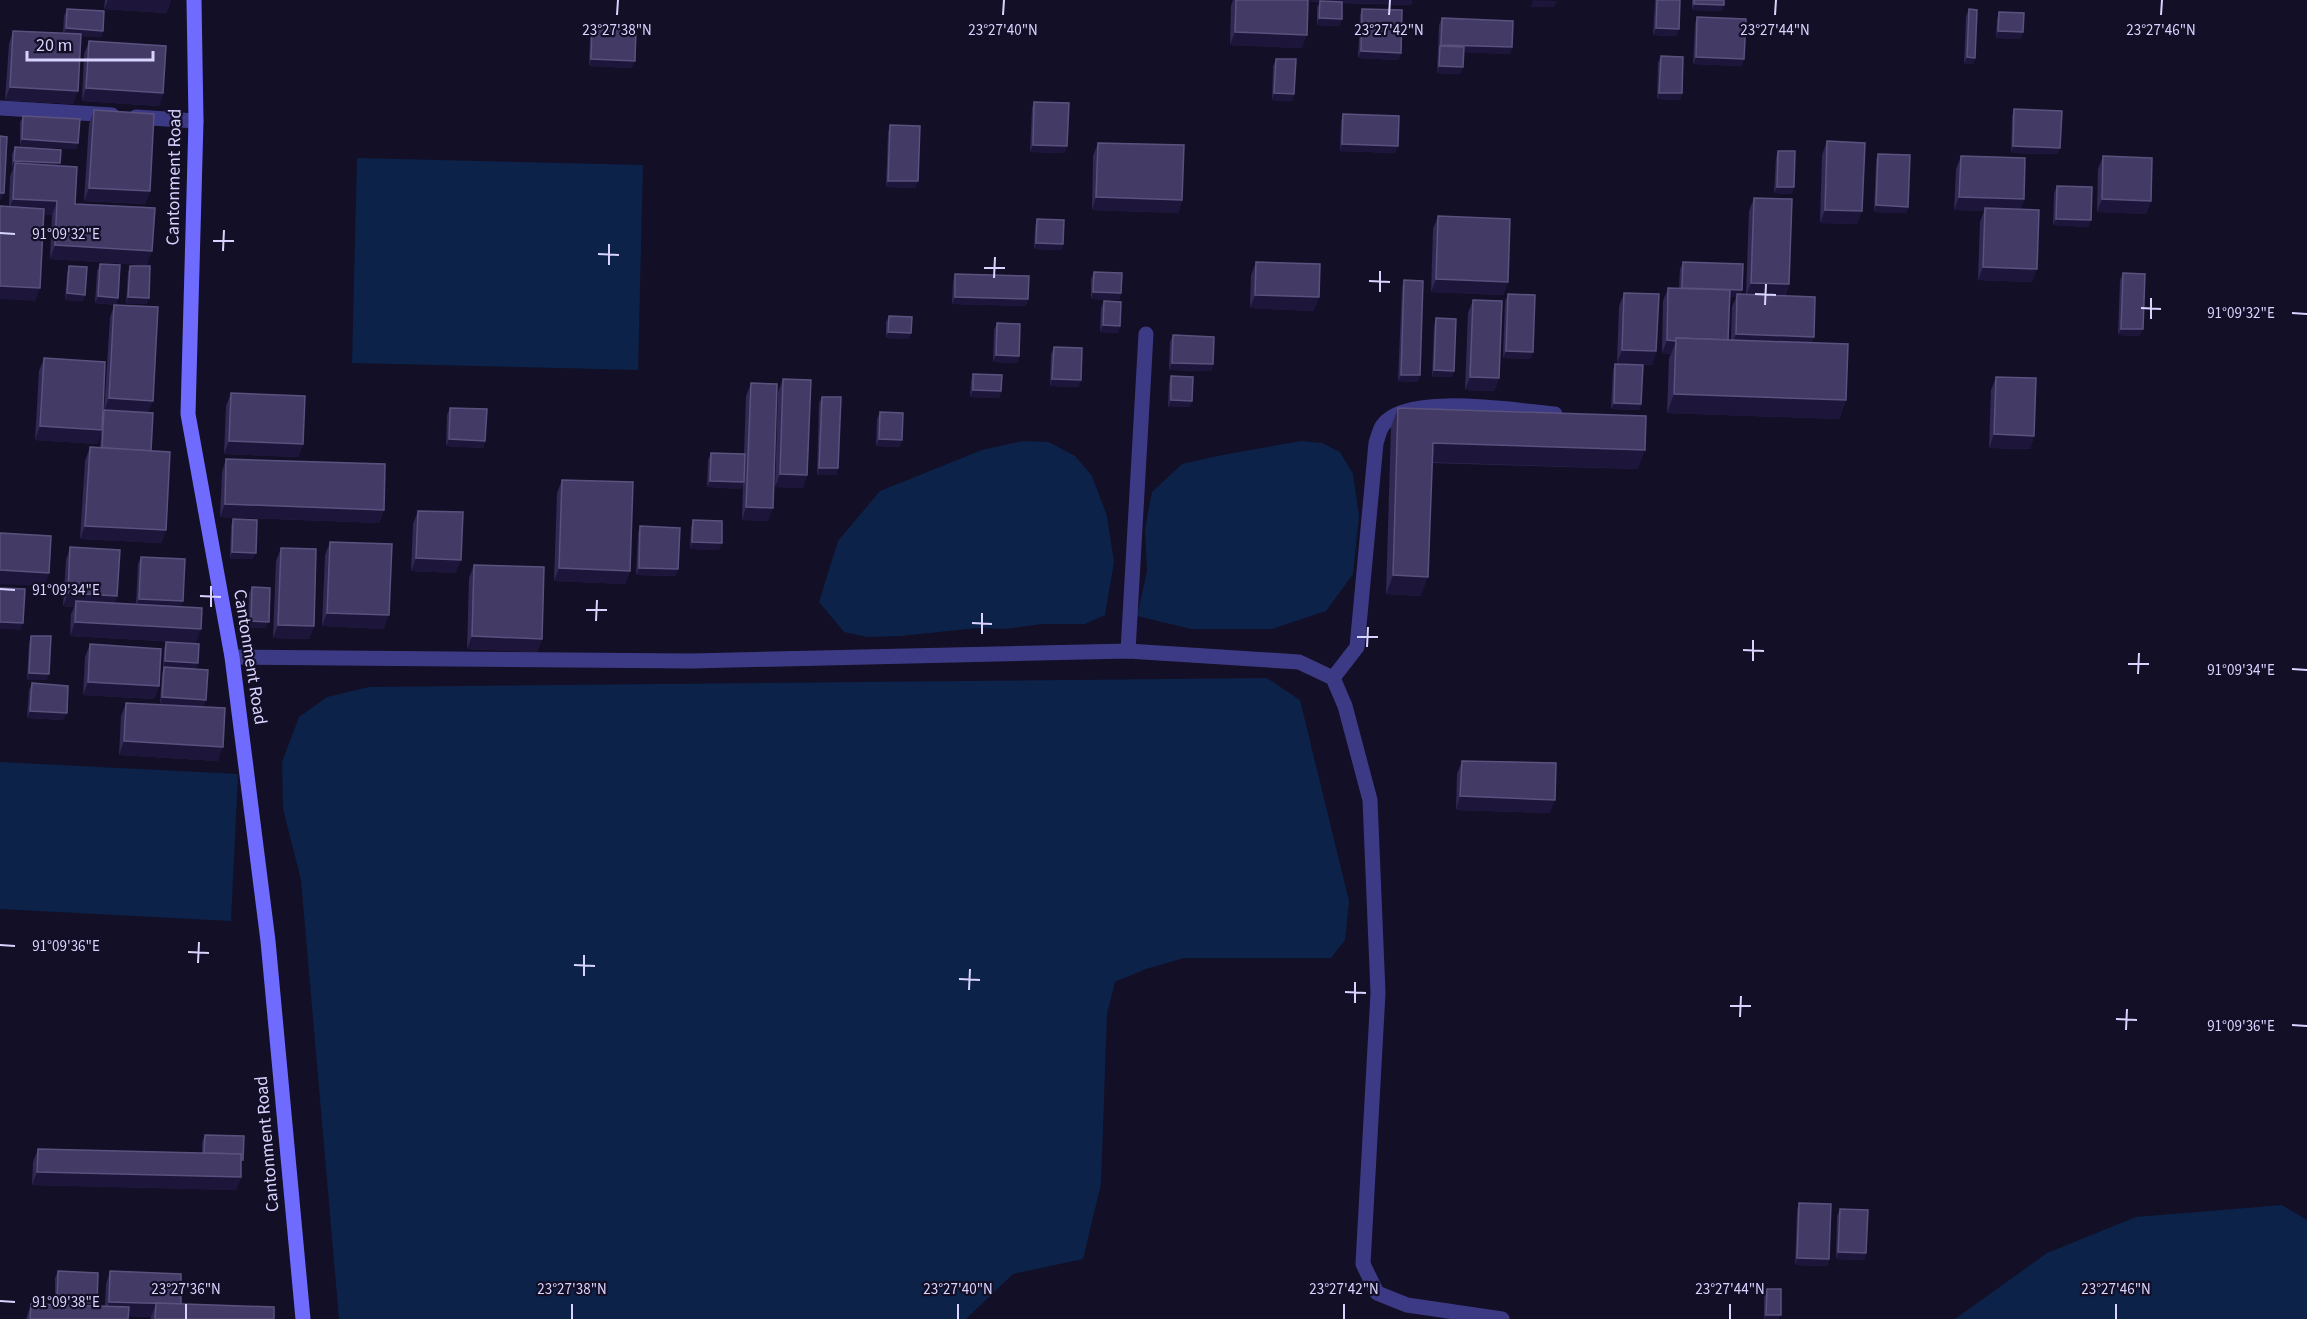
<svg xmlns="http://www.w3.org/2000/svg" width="2307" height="1319" viewBox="0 0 2307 1319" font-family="'Source Sans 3',sans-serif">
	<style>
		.water { fill: #0c2248 }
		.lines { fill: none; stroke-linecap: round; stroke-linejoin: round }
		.minor { stroke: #3d3a85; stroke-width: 15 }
		.secondary { stroke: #6f6bff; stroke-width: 15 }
		.wall { fill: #312854; fill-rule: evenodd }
		.shaded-wall { fill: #1d163a }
		.building { fill: #433a66; stroke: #5a527e; stroke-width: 1.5 }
		.ticks { fill: none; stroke: #d9d4ff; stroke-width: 2 }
		.labels { text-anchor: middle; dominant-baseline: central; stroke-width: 4.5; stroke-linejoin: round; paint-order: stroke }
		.street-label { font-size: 18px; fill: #d9d4ff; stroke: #130f26 }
		.ticks-label { font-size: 15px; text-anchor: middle; fill: #d9d4ff; stroke: #130f26; stroke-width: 4.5; stroke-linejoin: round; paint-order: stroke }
	</style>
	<rect width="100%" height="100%" fill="#130f26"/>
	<g class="water">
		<polygon points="357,158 643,165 638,370 352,363"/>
		<polygon points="1023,441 1049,442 1075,456 1092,476 1107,516 1114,562 1105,615 1085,624 1042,624 1004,629 978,628 900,636 867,637 844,632 819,602 838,541 880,491 982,450"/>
		<polygon points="1301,441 1322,443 1340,452 1353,474 1359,516 1353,574 1326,611 1272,629 1191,629 1137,616 1147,571 1145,529 1152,492 1182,464 1222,455"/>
		<polygon points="1267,678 1300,700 1349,901 1345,940 1331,958 1184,958 1146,969 1115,982 1107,1014 1101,1184 1083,1259 1013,1274 966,1319 339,1319 301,880 283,809 282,762 299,717 327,697 369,687"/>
		<polygon points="0,762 238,774 231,921 0,909"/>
		<polygon points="2282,1205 2307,1220 2307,1319 1955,1319 2047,1253 2136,1217"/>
	</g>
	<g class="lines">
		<g class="minor">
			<polyline points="0,108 112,115"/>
			<polyline points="136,117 196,121"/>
			<polyline points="1128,651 1146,334"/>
			<polyline points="232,657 691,661 1128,651 1299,662 1333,678 1345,706 1370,800 1378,993 1363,1264 1377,1293 1407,1305 1502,1319"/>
			<path d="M1333,678L1357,647L1376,443C1378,438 1379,430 1383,425C1406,392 1518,411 1555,414"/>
		</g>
		<polyline class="secondary" points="194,0 196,121 188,414 232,657 268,941 303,1319"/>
	</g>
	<g class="wall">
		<polygon points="105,0 171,0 166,13 104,9"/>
		<polygon points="1233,0 1412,0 1411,5 1342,3 1342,19 1339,26 1317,25 1317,7 1320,2 1308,1 1302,48 1230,45 1231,6"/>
		<polygon points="1655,0 1680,0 1679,29 1676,36 1653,35"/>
		<polygon points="1692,0 1724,0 1722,11 1692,10"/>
		<polygon points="67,9 103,31 101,37 81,36 73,104 5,100 9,44 13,31 63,33 64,16"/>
		<polygon points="1362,9 1401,53 1398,60 1358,58 1360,15"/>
		<polygon points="1969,9 1975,58 1973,64 1964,64 1966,16"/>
		<polygon points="1999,12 2023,32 2021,39 1996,38 1997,19"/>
		<polygon points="1697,17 1742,66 1693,64 1695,24"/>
		<polygon points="1442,18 1512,47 1510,54 1463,52 1463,67 1460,74 1437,73 1439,25"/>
		<polygon points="592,27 632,68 589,66 590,33"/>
		<polygon points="89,41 163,93 159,106 82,101 84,54"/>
		<polygon points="1661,56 1682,93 1680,100 1657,99 1658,63"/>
		<polygon points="1276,59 1294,94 1292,101 1272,100 1273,66"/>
		<polygon points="1034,102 1065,153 1030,152 1032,108"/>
		<polygon points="2014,109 2058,154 2011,153 2012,116"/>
		<polygon points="94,110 150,191 145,204 84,201 89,124"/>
		<polygon points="1343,114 1398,146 1395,153 1340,151 1341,121"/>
		<polygon points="23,116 78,143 76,149 20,146 20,122"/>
		<polygon points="890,125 915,188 886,187 888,132"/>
		<polygon points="1827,141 1857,224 1820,223 1822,155"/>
		<polygon points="1098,143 1182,200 1178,213 1092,210 1093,156"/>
		<polygon points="15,147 59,166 75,204 147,265 50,259 52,215 44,214 35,301 9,206 10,177 13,168 12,168 12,154"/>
		<polygon points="1778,151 1794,187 1791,194 1774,193 1776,157"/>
		<polygon points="1878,154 1908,207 1906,213 1874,212 1876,160"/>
		<polygon points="1961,156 2024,199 2020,210 2032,282 1978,280 1980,222 1984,211 1954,210 1956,169"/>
		<polygon points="2103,156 2151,201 2146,214 2097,212 2098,169"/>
		<polygon points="2057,186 2089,227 2053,225 2054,193"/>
		<path d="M1754,198L1789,284L1785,296L1812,343L1846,400L1839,419L1667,413L1669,358L1671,354L1662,353L1663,301L1668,288H1679L1680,269L1683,262L1741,294H1746L1749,211ZM1729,297H1736L1732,307L1731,340H1728Z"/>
		<polygon points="1438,216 1508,282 1503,295 1431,292 1433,229"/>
		<polygon points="1037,219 1063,244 1061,250 1034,249 1035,226"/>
		<polygon points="1256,262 1314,311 1250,308 1251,275"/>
		<polygon points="100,264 118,298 116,305 95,303 97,271"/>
		<polygon points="69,266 85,295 83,301 65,300 67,273"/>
		<polygon points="130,266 149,298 146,304 126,304 128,272"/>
		<polygon points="1094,272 1121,293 1119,300 1091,299 1091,279"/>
		<polygon points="2123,273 2140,336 2118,335 2120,280"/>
		<polygon points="955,274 1026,306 952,304 953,281"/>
		<polygon points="1404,280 1418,382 1398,381 1402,287"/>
		<polygon points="1624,293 1656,351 1652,365 1617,363 1619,306"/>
		<polygon points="1508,294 1531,359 1503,358 1505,301"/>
		<polygon points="1473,300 1499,378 1494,391 1465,390 1468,313"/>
		<polygon points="1104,301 1120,326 1118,333 1100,332 1101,308"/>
		<polygon points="114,305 148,413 151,451 166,530 161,543 80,539 85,461 90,447 100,448 101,432 97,444 35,440 39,371 44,358 102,415 104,411 110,318"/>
		<polygon points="889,316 911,333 908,339 886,338 886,322"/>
		<polygon points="1436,318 1454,371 1452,377 1432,377 1434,325"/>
		<polygon points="997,323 1019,356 1017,363 993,362 994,330"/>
		<polygon points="1173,335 1213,364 1211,371 1169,370 1170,342"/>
		<polygon points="1054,347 1081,380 1078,387 1050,386 1051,354"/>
		<polygon points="1615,364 1641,404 1639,410 1611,409 1613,370"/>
		<polygon points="973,374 1001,391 999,398 970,397 971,381"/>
		<polygon points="1171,376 1190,407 1168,407 1169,383"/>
		<polygon points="1996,377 2034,436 2030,449 1989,448 1991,390"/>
		<polygon points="783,379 807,475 803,488 775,487 778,392"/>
		<polygon points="751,383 768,521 742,520 743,484 741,489 707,487 708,460 711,453 744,454 746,396"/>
		<polygon points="231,393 303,444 298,457 224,454 226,406"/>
		<polygon points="822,397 838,468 836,475 817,475 819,403"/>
		<polygon points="450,408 485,441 483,448 446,446 447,415"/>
		<polygon points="1398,408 1638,469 1432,463 1421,596 1386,594 1391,427"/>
		<polygon points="880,412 900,447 876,446 877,419"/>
		<polygon points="226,459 384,510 379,523 220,517 222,472"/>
		<polygon points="562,480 630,571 625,584 554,581 557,493"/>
		<polygon points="418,511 456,573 411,571 413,524"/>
		<polygon points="233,519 253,559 230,559 231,526"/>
		<polygon points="693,520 719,550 690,549 691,527"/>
		<polygon points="640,526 676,576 636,575 638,533"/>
		<polygon points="330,542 384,629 322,626 325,555"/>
		<polygon points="70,547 117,596 114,603 136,604 138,564 141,557 181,607 196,643 70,636 71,614 74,607 63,606 66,560"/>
		<polygon points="281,548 314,626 309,639 273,638 276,561"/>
		<polygon points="474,565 542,639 537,652 467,649 469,578"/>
		<polygon points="252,587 266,628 248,628 249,594"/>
		<polygon points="31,636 47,680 27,680 29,643"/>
		<polygon points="166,642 196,669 204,706 160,704 162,673 164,668 163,668 164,649"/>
		<polygon points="90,644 155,699 83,695 85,657"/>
		<polygon points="32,683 64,720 27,718 29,690"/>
		<polygon points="126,703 218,761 119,755 121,716"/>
		<polygon points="1462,761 1550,813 1456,810 1457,774"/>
		<polygon points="205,1135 241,1167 241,1177 236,1190 32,1185 33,1162 38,1149 202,1153 202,1142"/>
		<polygon points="1799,1203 1829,1259 1827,1266 1795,1265 1797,1210"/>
		<polygon points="1840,1209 1866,1253 1864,1260 1836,1259 1837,1216"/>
		<polygon points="58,1271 96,1306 105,1306 106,1284 110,1271 181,1304 274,1319 150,1319 151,1317 128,1316 128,1319 26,1319 31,1304 55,1305 55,1278"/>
		<polygon points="1767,1289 1779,1319 1764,1319 1764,1295"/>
	</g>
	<g class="shaded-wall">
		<polygon points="108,0 171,0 166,13 104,9"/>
		<polygon points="1301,0 1412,0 1411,5 1301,1"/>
		<polygon points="1533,0 1557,1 1554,7 1531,7"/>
		<polygon points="1694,4 1724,5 1722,11 1692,10"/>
		<polygon points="1319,18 1342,19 1339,26 1317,25"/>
		<polygon points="66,28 103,31 101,37 63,35"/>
		<polygon points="1656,28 1679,29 1676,36 1653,35"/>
		<polygon points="1998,31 2023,32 2021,39 1996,38"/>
		<polygon points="1235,32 1307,35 1302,48 1230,45"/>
		<polygon points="1441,45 1512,47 1510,54 1440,51"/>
		<polygon points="1361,51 1401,53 1398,60 1358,58"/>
		<polygon points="1696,57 1744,59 1742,66 1693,64"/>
		<polygon points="1967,57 1975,58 1973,64 1964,64"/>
		<polygon points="591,59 635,61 632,68 589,66"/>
		<polygon points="1439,66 1463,67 1460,74 1437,73"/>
		<polygon points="10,87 78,91 73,104 5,100"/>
		<polygon points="86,88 163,93 159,106 82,101"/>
		<polygon points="1274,93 1294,94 1292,101 1272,100"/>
		<polygon points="1659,93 1682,93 1680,100 1657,99"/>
		<polygon points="22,139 78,143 76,149 20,146"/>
		<polygon points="1342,144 1398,146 1395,153 1340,151"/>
		<polygon points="1033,145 1067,146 1065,153 1030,152"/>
		<polygon points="2013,146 2060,148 2058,154 2011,153"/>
		<polygon points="14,161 60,163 58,170 15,163 13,168 12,168"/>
		<polygon points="888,181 918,181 915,188 886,187"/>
		<polygon points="1777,187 1794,187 1791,194 1774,193"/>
		<polygon points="89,188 150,191 145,204 84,201"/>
		<polygon points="0,193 4,193 1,200 0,200"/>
		<polygon points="1096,197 1182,200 1178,213 1092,210"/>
		<polygon points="1959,197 2024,199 2019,212 1985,208 1984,211 1954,210"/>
		<polygon points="13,199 57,201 52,215 8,212"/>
		<polygon points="2102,199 2151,201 2146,214 2097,212"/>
		<polygon points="1876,205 1908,207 1906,213 1874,212"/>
		<polygon points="1825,210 1862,211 1857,224 1820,223"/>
		<polygon points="2056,219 2091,220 2089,227 2053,225"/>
		<polygon points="1036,243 1063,244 1061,250 1034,249"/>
		<polygon points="55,245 152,251 147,265 50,259"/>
		<polygon points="1983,267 2037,269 2032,282 1978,280"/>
		<polygon points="1436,279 1508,282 1503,295 1431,292"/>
		<polygon points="1751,283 1789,284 1784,297 1746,296"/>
		<polygon points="0,286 40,288 35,301 0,299"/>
		<polygon points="1682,289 1742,290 1740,297 1737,294 1736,297 1679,296"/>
		<polygon points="1093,292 1121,293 1119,300 1091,299"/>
		<polygon points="67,293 85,295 83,301 65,300"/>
		<polygon points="1255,295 1319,297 1314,311 1250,308"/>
		<polygon points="98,296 118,298 116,305 95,303"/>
		<polygon points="128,297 149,298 146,304 126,304"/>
		<polygon points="955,297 1028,299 1026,306 952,304"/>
		<polygon points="1103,325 1120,326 1118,333 1100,332"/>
		<polygon points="2121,329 2143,329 2140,336 2118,335"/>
		<polygon points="888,332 911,333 908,339 886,338"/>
		<polygon points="1736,334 1814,337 1809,350 1731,347"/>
		<polygon points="1667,340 1676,341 1671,354 1662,353"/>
		<polygon points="1622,350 1656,351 1652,365 1617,363"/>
		<polygon points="1506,351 1533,352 1531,359 1503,358"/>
		<polygon points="996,355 1019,356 1017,363 993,362"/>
		<polygon points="1172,363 1213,364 1211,371 1169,370"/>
		<polygon points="1434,370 1454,371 1452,377 1432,377"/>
		<polygon points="1401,375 1420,375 1418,382 1398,381"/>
		<polygon points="1470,377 1499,378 1494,391 1465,390"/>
		<polygon points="1052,379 1081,380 1078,387 1050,386"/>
		<polygon points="973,390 1001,391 999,398 970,397"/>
		<polygon points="1674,394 1846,400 1839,419 1667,413"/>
		<polygon points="109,398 153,401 148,414 104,411"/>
		<polygon points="1171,400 1192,401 1190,407 1168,407"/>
		<polygon points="1614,403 1641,404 1639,410 1611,409"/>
		<polygon points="40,426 102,430 97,444 35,440"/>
		<polygon points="1994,434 2034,436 2030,449 1989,448"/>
		<polygon points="449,439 485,441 483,448 446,446"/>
		<polygon points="879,439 902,440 900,447 876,446"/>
		<polygon points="229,441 303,444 298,457 224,454"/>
		<polygon points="1433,443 1645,450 1638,469 1426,462"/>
		<polygon points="819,468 838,468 836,475 817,475"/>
		<polygon points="780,474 807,475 803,488 775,487"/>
		<polygon points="710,481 744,482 741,489 707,487"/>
		<polygon points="225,504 384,510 379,523 220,517"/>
		<polygon points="746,507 773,508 768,521 742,520"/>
		<polygon points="85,526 166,530 161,543 80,539"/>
		<polygon points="692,542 722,543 719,550 690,549"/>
		<polygon points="232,552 256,553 253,559 230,559"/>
		<polygon points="416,558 461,560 456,573 411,571"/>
		<polygon points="559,568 630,571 625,584 554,581"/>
		<polygon points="639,568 678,569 676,576 636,575"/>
		<polygon points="0,570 49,573 45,586 0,584"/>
		<polygon points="1393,575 1428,577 1421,596 1386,594"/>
		<polygon points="68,593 117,596 112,609 76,601 74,607 63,606"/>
		<polygon points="139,599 183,601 181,607 136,605"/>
		<polygon points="327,613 389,615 384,629 322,626"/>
		<polygon points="251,621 269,622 266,628 248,628"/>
		<polygon points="0,622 23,623 21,630 0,629"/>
		<polygon points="75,622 201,629 196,643 70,636"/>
		<polygon points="278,625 314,626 309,639 273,638"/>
		<polygon points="472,636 542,639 537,652 467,649"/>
		<polygon points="165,661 198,663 196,670 163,668"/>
		<polygon points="29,673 49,674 47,680 27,680"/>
		<polygon points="88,682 159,686 155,699 83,695"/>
		<polygon points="162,697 206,700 204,706 160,704"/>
		<polygon points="30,711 67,713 64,720 27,718"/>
		<polygon points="124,741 223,747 218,761 119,755"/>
		<polygon points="1460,796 1555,800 1550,813 1456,810"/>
		<polygon points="37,1172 241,1177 236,1190 32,1185"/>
		<polygon points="1838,1252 1866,1253 1864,1260 1836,1259"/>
		<polygon points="1797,1258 1829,1259 1827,1266 1795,1265"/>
		<polygon points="57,1301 97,1303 95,1310 55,1308"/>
		<polygon points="109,1302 156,1304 151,1317 105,1316"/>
		<polygon points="1766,1315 1781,1315 1779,1319 1764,1319"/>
	</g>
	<g class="building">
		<polygon points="1236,0 1308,0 1307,35 1235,32"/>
		<polygon points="1657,0 1680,0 1679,29 1656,28"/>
		<polygon points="1694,0 1724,0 1724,5 1694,4"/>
		<polygon points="1320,1 1342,2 1342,19 1319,18"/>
		<polygon points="67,9 104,11 103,31 66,28"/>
		<polygon points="1362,9 1402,10 1401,53 1361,51"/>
		<polygon points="1969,9 1977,10 1975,58 1967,57"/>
		<polygon points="1999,12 2024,13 2023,32 1998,31"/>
		<polygon points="1697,17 1746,19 1744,59 1696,57"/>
		<polygon points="1442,18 1513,21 1512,47 1441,45"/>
		<polygon points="592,27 636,28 635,61 591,59"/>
		<polygon points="13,31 81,34 78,91 10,87"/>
		<polygon points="89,41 166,46 163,93 86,88"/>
		<polygon points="1440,46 1464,47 1463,67 1439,66"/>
		<polygon points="1661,56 1683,57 1682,93 1659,93"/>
		<polygon points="1276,59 1296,59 1294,94 1274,93"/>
		<polygon points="1034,102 1069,103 1067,146 1033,145"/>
		<polygon points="2014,109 2062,111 2060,148 2013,146"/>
		<polygon points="94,110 154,114 150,191 89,188"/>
		<polygon points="1343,114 1399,116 1398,146 1342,144"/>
		<polygon points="23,116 80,119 78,143 22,139"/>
		<polygon points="890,125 920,126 918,181 888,181"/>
		<polygon points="0,136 7,137 4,193 0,193"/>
		<polygon points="1827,141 1865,143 1862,211 1825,210"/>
		<polygon points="1098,143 1184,145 1182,200 1096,197"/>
		<polygon points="15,147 61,150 60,163 14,161"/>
		<polygon points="1778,151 1795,151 1794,187 1777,187"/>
		<polygon points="1878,154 1910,155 1908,207 1876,205"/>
		<polygon points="1961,156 2025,158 2024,199 1959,197"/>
		<polygon points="2103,156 2152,158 2151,201 2102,199"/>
		<polygon points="15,163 77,167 75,204 155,208 152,251 55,245 57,201 13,199"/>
		<polygon points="2057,186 2092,187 2091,220 2056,219"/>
		<polygon points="1754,198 1792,199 1789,284 1751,283"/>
		<polygon points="0,206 44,209 40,288 0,286"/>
		<polygon points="1985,208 2039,210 2037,269 1983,267"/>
		<polygon points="1438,216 1510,219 1508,282 1436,279"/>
		<polygon points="1037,219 1064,220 1063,244 1036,243"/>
		<polygon points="1256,262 1320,264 1319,297 1255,295"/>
		<polygon points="1683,262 1743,264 1742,290 1682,288"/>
		<polygon points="100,264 120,265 118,298 98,296"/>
		<polygon points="69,266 87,267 85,295 67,293"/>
		<polygon points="130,266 150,266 149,298 128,297"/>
		<polygon points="1094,272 1122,273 1121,293 1093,292"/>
		<polygon points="2123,273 2145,274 2143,329 2121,329"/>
		<polygon points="955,274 1029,276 1028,299 955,297"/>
		<polygon points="1404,280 1423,281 1420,375 1401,375"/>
		<polygon points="1668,288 1730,290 1728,340 1676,338 1676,341 1667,340"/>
		<polygon points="1624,293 1659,294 1656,351 1622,350"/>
		<polygon points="1508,294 1535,295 1533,352 1506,351"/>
		<polygon points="1737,294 1815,297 1814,337 1736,334"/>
		<polygon points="1473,300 1502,301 1499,378 1470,377"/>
		<polygon points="1104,301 1121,302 1120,326 1103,325"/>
		<polygon points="114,305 158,307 153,401 109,398"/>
		<polygon points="889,316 912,317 911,333 888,332"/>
		<polygon points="1436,318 1456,319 1454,371 1434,370"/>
		<polygon points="997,323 1020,324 1019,356 996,355"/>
		<polygon points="1173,335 1214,337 1213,364 1172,363"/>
		<polygon points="1676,338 1848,344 1846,400 1674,394"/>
		<polygon points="1054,347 1082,348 1081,380 1052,379"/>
		<polygon points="44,358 105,362 102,430 40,426"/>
		<polygon points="1615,364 1643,365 1641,404 1614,403"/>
		<polygon points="973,374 1002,375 1001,391 973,390"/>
		<polygon points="1171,376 1193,377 1192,401 1171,400"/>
		<polygon points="1996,377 2036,378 2034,436 1994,434"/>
		<polygon points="783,379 811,380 807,475 780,474"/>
		<polygon points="751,383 777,384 773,508 746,507"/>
		<polygon points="231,393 305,396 303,444 229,441"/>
		<polygon points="822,397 841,397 838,468 819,468"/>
		<polygon points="450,408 487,409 485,441 449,439"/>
		<polygon points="1398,408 1646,416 1645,450 1433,443 1428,577 1393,575"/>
		<polygon points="104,410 153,413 151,451 102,448"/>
		<polygon points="880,412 903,413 902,440 879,439"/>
		<polygon points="90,447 170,452 166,530 85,526"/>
		<polygon points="711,453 745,454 744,482 710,481"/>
		<polygon points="226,459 385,464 384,510 225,504"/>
		<polygon points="562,480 633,482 630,571 559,568"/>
		<polygon points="418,511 463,512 461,560 416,558"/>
		<polygon points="233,519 257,520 256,553 232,552"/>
		<polygon points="693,520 722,521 722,543 692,542"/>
		<polygon points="640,526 680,528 678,569 639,568"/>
		<polygon points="0,533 51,536 49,573 0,570"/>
		<polygon points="330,542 392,544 389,615 327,613"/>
		<polygon points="70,547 120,550 117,596 68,593"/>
		<polygon points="281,548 316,549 314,626 278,625"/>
		<polygon points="141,557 185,559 183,601 139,599"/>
		<polygon points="474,565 544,567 542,639 472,636"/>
		<polygon points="252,587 270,588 269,622 251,621"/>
		<polygon points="0,588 25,589 23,623 0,622"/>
		<polygon points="76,601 202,608 201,629 75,622"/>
		<polygon points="31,636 51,636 49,674 29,673"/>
		<polygon points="166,642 199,644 198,663 165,661"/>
		<polygon points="90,644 161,649 159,686 88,682"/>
		<polygon points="164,667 208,670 206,700 162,697"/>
		<polygon points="32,683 68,686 67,713 30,711"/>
		<polygon points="126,703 225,708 223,747 124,741"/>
		<polygon points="1462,761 1556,763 1555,800 1460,796"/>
		<polygon points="205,1135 244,1136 243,1160 241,1160 241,1154 204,1153"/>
		<polygon points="38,1149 241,1154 241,1177 37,1172"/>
		<polygon points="1799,1203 1831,1204 1829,1259 1797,1258"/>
		<polygon points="1840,1209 1868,1210 1866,1253 1838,1252"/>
		<polygon points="58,1271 98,1273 97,1303 57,1301"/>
		<polygon points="110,1271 181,1274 181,1304 109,1302"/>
		<polygon points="1767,1289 1781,1289 1781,1315 1766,1315"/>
		<polygon points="156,1303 274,1307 274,1319 155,1319"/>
		<polygon points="31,1304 129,1307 128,1319 30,1319"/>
	</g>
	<path class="ticks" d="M617,15L618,0M1003,15L1004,0M1389,15L1390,0M1775,15L1776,0M2161,15L2162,0M0,233L15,234M213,241H234M223,251L224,230M598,254L619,255M609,265V244M984,268H1005M994,278L995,257M1369,281L1390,282M1380,292V271M1755,294L1776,295M1765,305L1766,284M2141,308L2161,309M2292,313L2307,314M2151,319V298M0,589L15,590M200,596L221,597M211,607V586M586,610H607M596,621L597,600M972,623L992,624M982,634V613M1357,637H1378M1367,647L1368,627M1743,650L1764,651M1753,661V640M2128,664H2149M2292,669L2307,670M2138,674L2139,653M0,945L15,946M188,952L209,953M198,963L199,942M574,965L595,966M584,976V955M959,979L980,980M969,990L970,969M1345,992L1366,993M1355,1003V982M1730,1006H1751M1740,1017L1741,996M2116,1019L2137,1020M2292,1025L2307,1026M2126,1030L2127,1009M0,1301L15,1302M186,1319V1304M572,1319V1304M958,1319V1304M1344,1319V1304M1730,1319V1304M2116,1319V1304"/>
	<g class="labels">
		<g class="street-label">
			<text transform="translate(174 177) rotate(-89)">Cantonment Road</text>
			<text transform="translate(250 657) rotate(81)">Cantonment Road</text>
			<text transform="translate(267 1144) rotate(-95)">Cantonment Road</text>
		</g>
	</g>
	<g class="ticks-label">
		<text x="617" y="35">23°27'38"N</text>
		<text x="1003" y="35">23°27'40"N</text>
		<text x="1389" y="35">23°27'42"N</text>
		<text x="1775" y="35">23°27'44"N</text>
		<text x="2161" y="35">23°27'46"N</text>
		<text x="66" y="239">91°09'32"E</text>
		<text x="2241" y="318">91°09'32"E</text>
		<text x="66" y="595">91°09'34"E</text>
		<text x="2241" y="675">91°09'34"E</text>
		<text x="66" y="951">91°09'36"E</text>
		<text x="2241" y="1031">91°09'36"E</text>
		<text x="186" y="1294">23°27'36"N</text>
		<text x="572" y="1294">23°27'38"N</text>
		<text x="958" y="1294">23°27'40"N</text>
		<text x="1344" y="1294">23°27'42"N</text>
		<text x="1730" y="1294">23°27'44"N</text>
		<text x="2116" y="1294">23°27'46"N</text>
		<text x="66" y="1307">91°09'38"E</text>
	</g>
	<path d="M27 51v9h126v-9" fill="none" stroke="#d9d4ff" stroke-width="3"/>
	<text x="36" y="51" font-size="18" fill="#d9d4ff" stroke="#130f26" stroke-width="4.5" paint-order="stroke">20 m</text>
</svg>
